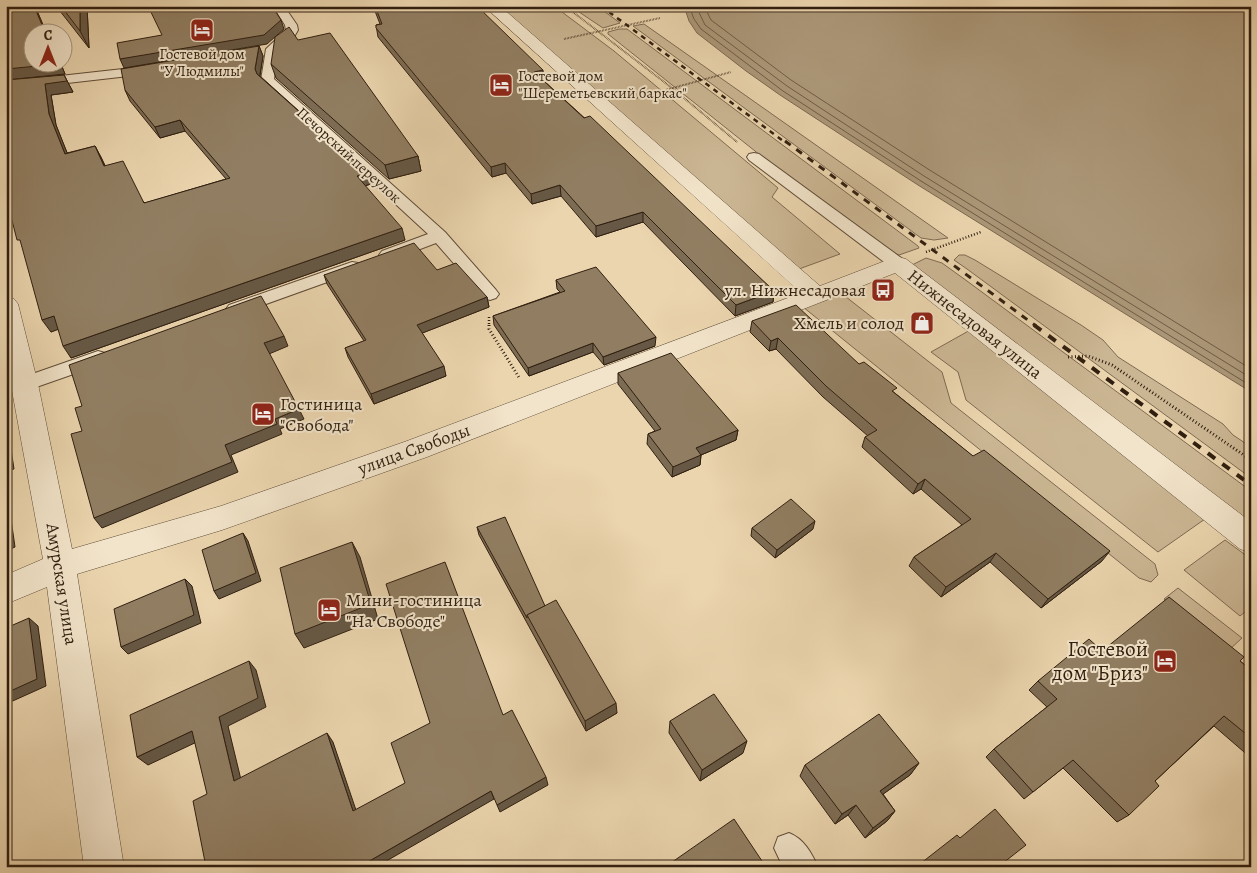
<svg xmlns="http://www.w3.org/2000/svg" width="1257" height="873" viewBox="0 0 1257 873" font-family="Alegreya,serif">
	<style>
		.green { fill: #cbb693; stroke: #7e6a52 }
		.water { fill: #ab9778; stroke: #7a674e }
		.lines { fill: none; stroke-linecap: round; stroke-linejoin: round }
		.shore { stroke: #6e5b44; stroke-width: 1 }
		.lane-casing { stroke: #5f4c38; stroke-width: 2 }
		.street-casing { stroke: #5f4c38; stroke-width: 1 }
		.path-far2 { stroke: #301f10; stroke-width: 2; stroke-dasharray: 0.5 1; stroke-linecap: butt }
		.path-far1 { stroke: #301f10; stroke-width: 2.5; stroke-dasharray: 1 2; stroke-linecap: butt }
		.path { stroke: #301f10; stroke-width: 3; stroke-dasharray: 1 2.5; stroke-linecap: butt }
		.lane { fill: #f2e4ca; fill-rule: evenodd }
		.street { fill: #f2e4ca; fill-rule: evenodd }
		.rail-far2 { stroke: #301f10; stroke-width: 2.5; stroke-dasharray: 5 5; stroke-linecap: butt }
		.rail-far1 { stroke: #301f10; stroke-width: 3; stroke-dasharray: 7 7; stroke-linecap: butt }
		.rail { stroke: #301f10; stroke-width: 4; stroke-dasharray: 9 9; stroke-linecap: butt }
		.wall { fill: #7d6c54; stroke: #301f10 }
		.shaded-wall { fill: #665845; stroke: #301f10 }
		.building { fill: #917e62; stroke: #301f10 }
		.labels { text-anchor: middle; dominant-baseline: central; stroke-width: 4; stroke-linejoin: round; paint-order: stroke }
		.far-poi-label { font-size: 15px; fill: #301f10; stroke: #f2e4ca }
		.far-street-label { font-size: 15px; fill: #301f10; stroke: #f2e4ca }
		.poi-label { font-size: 18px; fill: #301f10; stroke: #f2e4ca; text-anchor: end }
		.street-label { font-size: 18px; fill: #301f10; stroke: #f2e4ca }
		.near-poi-label { font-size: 21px; fill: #301f10; stroke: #f2e4ca; text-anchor: end }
	</style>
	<rect width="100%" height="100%" fill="#ebd5ae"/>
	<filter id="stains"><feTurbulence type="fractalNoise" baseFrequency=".004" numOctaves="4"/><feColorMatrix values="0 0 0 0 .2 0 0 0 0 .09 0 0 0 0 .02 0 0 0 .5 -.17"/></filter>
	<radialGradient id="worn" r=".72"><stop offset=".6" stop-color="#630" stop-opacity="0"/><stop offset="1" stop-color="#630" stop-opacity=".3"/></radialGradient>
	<g class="green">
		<polygon points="498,6 554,6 614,51 778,188 772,197 840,254 799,269"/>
		<polygon points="570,6 597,6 620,23 603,28"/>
		<polygon points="644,24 948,238 934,240 921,238 633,26"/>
		<polygon points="619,29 627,29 918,246 919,248 899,255 890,252 760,155 608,34 608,32"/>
		<polygon points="959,255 965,255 975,260 1081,325 1103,340 1118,357 1223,424 1233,435 1251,447 1251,478 967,269 954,260"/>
		<polygon points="926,258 942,263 967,281 1251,491 1251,526 912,265"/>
		<polygon points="841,293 942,372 951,403 1155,564 1158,575 1151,582 1139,578 803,307"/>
		<polygon points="972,329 1205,519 1158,552 966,400 958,372 931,352"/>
		<polygon points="1225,540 1251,559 1251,607 1240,616 1184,570"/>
		<polygon points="1178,588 1242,638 1228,651 1164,599"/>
	</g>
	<polygon class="water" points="676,6 1251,6 1251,392 918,185 780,95 746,71 697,33 689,21 685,9"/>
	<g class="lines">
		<g class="shore">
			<polyline points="689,6 694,19 701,29 783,91 921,181 1251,386"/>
			<polyline points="696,6 705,25 787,86 924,176 1251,378"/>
			<polyline points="704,6 711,20 791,80 928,169 1251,369"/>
		</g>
		<g class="lane-casing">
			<g id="lane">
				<polygon points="273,6 284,6 297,25 298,30 294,37 278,50 274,79 445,232 496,290 499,294 496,298 490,300 484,298 436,243 394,259 388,260 382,259 379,255 382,251 428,234 261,80 266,49 286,30 285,25"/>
				<polygon points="150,66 156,70 155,73 6,90 6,82"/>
				<polygon points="754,153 759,154 904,260 907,264 904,268 898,269 892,268 749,160 747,157 749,154"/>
				<polygon points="352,262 358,263 361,267 358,271 241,313 235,315 229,313 226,309 229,305"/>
				<polygon points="98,351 105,353 108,358 105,363 25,391 18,389 15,384 18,379"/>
				<path d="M789,833C804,839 811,852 818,867H783L774,848L778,837Z"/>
			</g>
		</g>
		<g class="street-casing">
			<polygon id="street" points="484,6 500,6 820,286 890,259 898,257 906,259 1251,522 1251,553 1240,549 895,273 427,457 222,530 77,574 124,867 84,867 47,587 6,604 6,575 43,559 6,358 6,296 14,299 18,304 38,384 72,549 221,506 407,441 801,293"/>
		</g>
		<g class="path-far2">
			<polyline points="565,6 672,88 737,142"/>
			<polyline points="564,39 660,18"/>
			<polyline points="633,99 731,72"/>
		</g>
		<g class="path-far1">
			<polyline points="926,252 981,232"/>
			<polyline points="489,317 489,326"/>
		</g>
		<g class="path">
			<polyline points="489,325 489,329 520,379"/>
			<polyline points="1068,357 1088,356 1112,365 1251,460"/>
		</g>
		<use href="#lane" class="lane"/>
		<use href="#street" class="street"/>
		<polyline class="rail-far2" points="601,6 786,143"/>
		<polyline class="rail-far1" points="785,141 1036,326"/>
		<polyline class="rail" points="1034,325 1251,485"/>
	</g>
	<g class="wall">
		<polygon points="6,6 35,6 46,32 32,32 32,62 60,62 65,74 15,79 64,75 73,92 51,95 56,125 67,153 95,146 105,166 145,203 226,179 185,131 160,138 130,101 125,90 259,46 263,56 260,76 368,173 371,184 365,186 405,240 71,358 58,329 51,332 8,177"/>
		<polygon points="56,6 87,6 89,48"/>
		<polygon points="373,6 477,6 544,80 543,80 774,291 773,302 735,316 643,222 596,237 561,196 532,204 506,173 492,177 378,37 376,25 380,24"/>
		<polygon points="298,40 418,156 421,171 389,179 276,78 271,64"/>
		<polygon points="437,270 487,297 489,307 422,333 446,376 374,404 348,357 345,348 364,341 327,284 324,275"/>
		<polygon points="556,280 655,346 604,365 593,352 529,376 494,325 493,316 560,292 557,289"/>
		<polygon points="752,321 859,364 1102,561 1041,608 990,562 941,597 909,566 914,557 962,525 921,489 913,494 862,447 865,437 868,436 823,397 776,349 769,351 750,332"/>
		<polygon points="618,373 738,430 736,440 701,455 700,465 672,477 647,444 648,434 655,431 618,384"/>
		<polygon points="477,527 545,606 617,713 586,731 479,535"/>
		<polygon points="752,528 813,529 775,558 751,536"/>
		<polygon points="1102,651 1240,661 1251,670 1251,758 1214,726 1155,781 1129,815 1117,822 1063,768 1024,799 986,757 994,749 1047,707 1029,690 1038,681"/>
		<polygon points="670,721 743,753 700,781 669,733"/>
		<polygon points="919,763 910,775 883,794 895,811 887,821 865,838 848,815 835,824 800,776 805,765"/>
	</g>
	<g class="shaded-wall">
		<polygon points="34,6 35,6 46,32 45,32"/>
		<polygon points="80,6 87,6 89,48 80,31"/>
		<polygon points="281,20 284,29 267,44 124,68 120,59"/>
		<polygon points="259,46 263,56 259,80 255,69"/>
		<polygon points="59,62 60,62 65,74 6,80 6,69"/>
		<polygon points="543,70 544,80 535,82 534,72"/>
		<polygon points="64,75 73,92 51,95 56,125 72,165 65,154 49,114 45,84"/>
		<polygon points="180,120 185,131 160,138 155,127"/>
		<polygon points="95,146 101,157 111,178 104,166"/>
		<polygon points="418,156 421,171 389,179 385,165"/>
		<polygon points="505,163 506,173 492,177 491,167"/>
		<polygon points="368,173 371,184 360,187 357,176"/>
		<polygon points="560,185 561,196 532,204 531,194"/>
		<polygon points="643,212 643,222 596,237 596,226"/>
		<polygon points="402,228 405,240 71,358 63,346"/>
		<polygon points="774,291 773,302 735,316 736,305"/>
		<polygon points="487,297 489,307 420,334 417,325"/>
		<polygon points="54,316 62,328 51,332 42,320"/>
		<polygon points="284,336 288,346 269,354 264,343"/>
		<polygon points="656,337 655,346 604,365 603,357"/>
		<polygon points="778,338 776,349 769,351 771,341"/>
		<polygon points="593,343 593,352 529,376 528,368"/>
		<polygon points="444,366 446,376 374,404 371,394"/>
		<polygon points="299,409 304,419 280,429 282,434 231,455 238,472 102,528 94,518 225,445 275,419"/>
		<polygon points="6,416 14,469 6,471"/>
		<polygon points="738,430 736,440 701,455 700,465 672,477 673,467 696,448"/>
		<polygon points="925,479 921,489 913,494 918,484"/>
		<polygon points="6,484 15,547 6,551"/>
		<polygon points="815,521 813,529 775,558 777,550"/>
		<polygon points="243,533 248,541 261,581 219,599 214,591"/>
		<polygon points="352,542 360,557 378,619 304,648 295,634"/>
		<polygon points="1110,551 1102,561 1041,608 1048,599"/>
		<polygon points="996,553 990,562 941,597 946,587"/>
		<polygon points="185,579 192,586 201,623 128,654 121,647"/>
		<polygon points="29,618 38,626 46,686 6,704 6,693"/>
		<polygon points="249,661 256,670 266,707 228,726 243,788 234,781 219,717"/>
		<polygon points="616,703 617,713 586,731 585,721"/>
		<polygon points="192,731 201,740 148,765 137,757"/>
		<polygon points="327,733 333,742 359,819 353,811"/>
		<polygon points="747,741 743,753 700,781 702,770"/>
		<polygon points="919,763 910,775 872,802 880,791"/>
		<polygon points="546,777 548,785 500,812 497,805"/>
		<polygon points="491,791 494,799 376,867 359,867"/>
		<polygon points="856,805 848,815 835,824 842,814"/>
		<polygon points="895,811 887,821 865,838 873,828"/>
	</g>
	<g class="building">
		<polygon points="6,6 34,6 45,32 32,32 32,62 59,62 59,64 6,69"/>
		<polygon points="61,6 80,6 80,31"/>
		<polygon points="148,6 272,6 281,20 264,35 120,59 117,43 162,35"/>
		<polygon points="375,6 477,6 543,70 534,72 584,118 590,116 774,291 736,305 643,212 596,226 560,185 531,194 505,163 491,167 376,28 376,25 382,24"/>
		<polygon points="289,27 298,40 330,33 418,156 385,165 271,64 275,37"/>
		<polygon points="259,46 255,69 257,74 368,173 357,176 402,228 63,346 54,316 42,320 20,240 17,240 6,197 6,177 8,177 6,171 6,80 64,75 67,81 45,84 49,114 65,154 95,146 104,166 123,161 144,203 230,178 180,120 155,127 125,90 121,69"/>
		<polygon points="414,243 437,270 456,263 487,297 417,325 444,366 371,394 345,348 366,340 324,275"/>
		<polygon points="596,267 656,337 603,357 593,343 528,368 493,316 565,291 556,280"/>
		<polygon points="261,296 284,336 264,343 299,409 275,419 277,424 225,445 232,462 94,518 71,434 82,431 75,408 82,406 69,365"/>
		<polygon points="796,305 859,364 864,362 897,388 892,391 973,456 984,450 1110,551 1048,599 996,553 946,587 914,557 971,519 925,479 918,484 865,437 877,430 826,386 778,338 771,341 752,321"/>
		<polygon points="671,353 738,430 696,448 701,455 673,467 648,434 661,429 618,373"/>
		<polygon points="791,499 815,521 777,550 752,528"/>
		<polygon points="505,517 545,606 527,615 527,618 477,527"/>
		<polygon points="243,533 256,573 214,591 202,550"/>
		<polygon points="352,542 371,604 295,634 280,568"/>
		<polygon points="445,562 503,715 512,710 546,777 497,805 491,791 359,867 206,867 193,801 207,794 192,731 137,757 130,715 249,661 258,698 219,717 234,781 327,733 353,811 405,783 391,743 430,723 386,584"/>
		<polygon points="185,579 194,615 121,647 114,609"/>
		<polygon points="1169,597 1244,657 1240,661 1251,670 1251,738 1224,716 1155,781 1159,786 1129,815 1073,760 1033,792 994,749 1057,699 1038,681 1089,639 1102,651"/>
		<polygon points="556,600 616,703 585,721 527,615"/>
		<polygon points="29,618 37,679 6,693 6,628"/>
		<polygon points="714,694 747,741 702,770 670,721"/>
		<polygon points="879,714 919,763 880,791 895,811 873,828 856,805 842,814 805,765"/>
		<polygon points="995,809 1026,845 998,867 916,867 957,835 960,838"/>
		<polygon points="734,819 766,867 665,867"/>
	</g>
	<defs>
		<g id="hotel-square" transform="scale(1.25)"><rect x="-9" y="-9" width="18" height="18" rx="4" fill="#8f2418" stroke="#f2e4ca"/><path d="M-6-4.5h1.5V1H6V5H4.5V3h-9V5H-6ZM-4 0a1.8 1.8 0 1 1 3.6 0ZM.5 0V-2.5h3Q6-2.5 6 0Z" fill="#fff"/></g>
		<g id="bus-square" transform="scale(1.25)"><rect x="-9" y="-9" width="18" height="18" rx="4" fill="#8f2418" stroke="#f2e4ca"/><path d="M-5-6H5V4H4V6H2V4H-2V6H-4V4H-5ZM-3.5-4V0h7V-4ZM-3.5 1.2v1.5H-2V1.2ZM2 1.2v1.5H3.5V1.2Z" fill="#fff"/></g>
		<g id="shop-square" transform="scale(1.25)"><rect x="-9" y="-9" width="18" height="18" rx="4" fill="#8f2418" stroke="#f2e4ca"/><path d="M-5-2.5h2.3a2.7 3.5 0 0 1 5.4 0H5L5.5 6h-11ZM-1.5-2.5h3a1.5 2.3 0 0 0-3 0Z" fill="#fff"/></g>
	</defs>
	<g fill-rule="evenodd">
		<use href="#hotel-square" x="202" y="30"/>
		<use href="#hotel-square" x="501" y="85"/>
		<use href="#bus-square" x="883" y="290"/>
		<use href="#shop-square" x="922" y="323"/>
		<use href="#hotel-square" x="263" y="414"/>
		<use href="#hotel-square" x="329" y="610"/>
		<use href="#hotel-square" x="1165" y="661"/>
	</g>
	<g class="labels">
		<g class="far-poi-label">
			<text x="202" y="54">Гостевой дом<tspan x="202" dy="17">"У Людмилы"</tspan></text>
			<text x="518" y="76" text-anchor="start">Гостевой дом<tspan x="518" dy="17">"Шереметьевский баркас"</tspan></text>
		</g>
		<g class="far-street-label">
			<text transform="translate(349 155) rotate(42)">Печорский переулок</text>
		</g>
		<g class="poi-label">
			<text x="866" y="290">ул. Нижнесадовая</text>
			<text x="904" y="323">Хмель и солод</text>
			<text x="280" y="404" text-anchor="start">Гостиница<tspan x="280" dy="21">"Свобода"</tspan></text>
			<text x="346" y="600" text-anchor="start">Мини-гостиница<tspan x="346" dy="21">"На Свободе"</tspan></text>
		</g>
		<g class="street-label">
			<text transform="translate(975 324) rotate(38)">Нижнесадовая улица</text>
			<text transform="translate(414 449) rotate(-20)">улица Свободы</text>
			<text transform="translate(62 584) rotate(81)">Амурская улица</text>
		</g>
		<g class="near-poi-label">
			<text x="1148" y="649">Гостевой<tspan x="1148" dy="24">дом "Бриз"</tspan></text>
		</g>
	</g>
	<rect width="1257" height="873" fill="none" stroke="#ebd5ae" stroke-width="25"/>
	<rect x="8" y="8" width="1242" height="858" fill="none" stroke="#301f10" stroke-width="2.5"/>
	<rect x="12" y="12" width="1232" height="848" fill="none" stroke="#301f10"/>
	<g transform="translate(48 48)"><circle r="24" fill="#f2e4ca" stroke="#a49580"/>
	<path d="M0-4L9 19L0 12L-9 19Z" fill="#8f2418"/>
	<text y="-8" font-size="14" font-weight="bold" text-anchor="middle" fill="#301f10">С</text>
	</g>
	<rect width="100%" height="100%" filter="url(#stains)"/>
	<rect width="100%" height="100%" fill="url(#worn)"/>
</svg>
